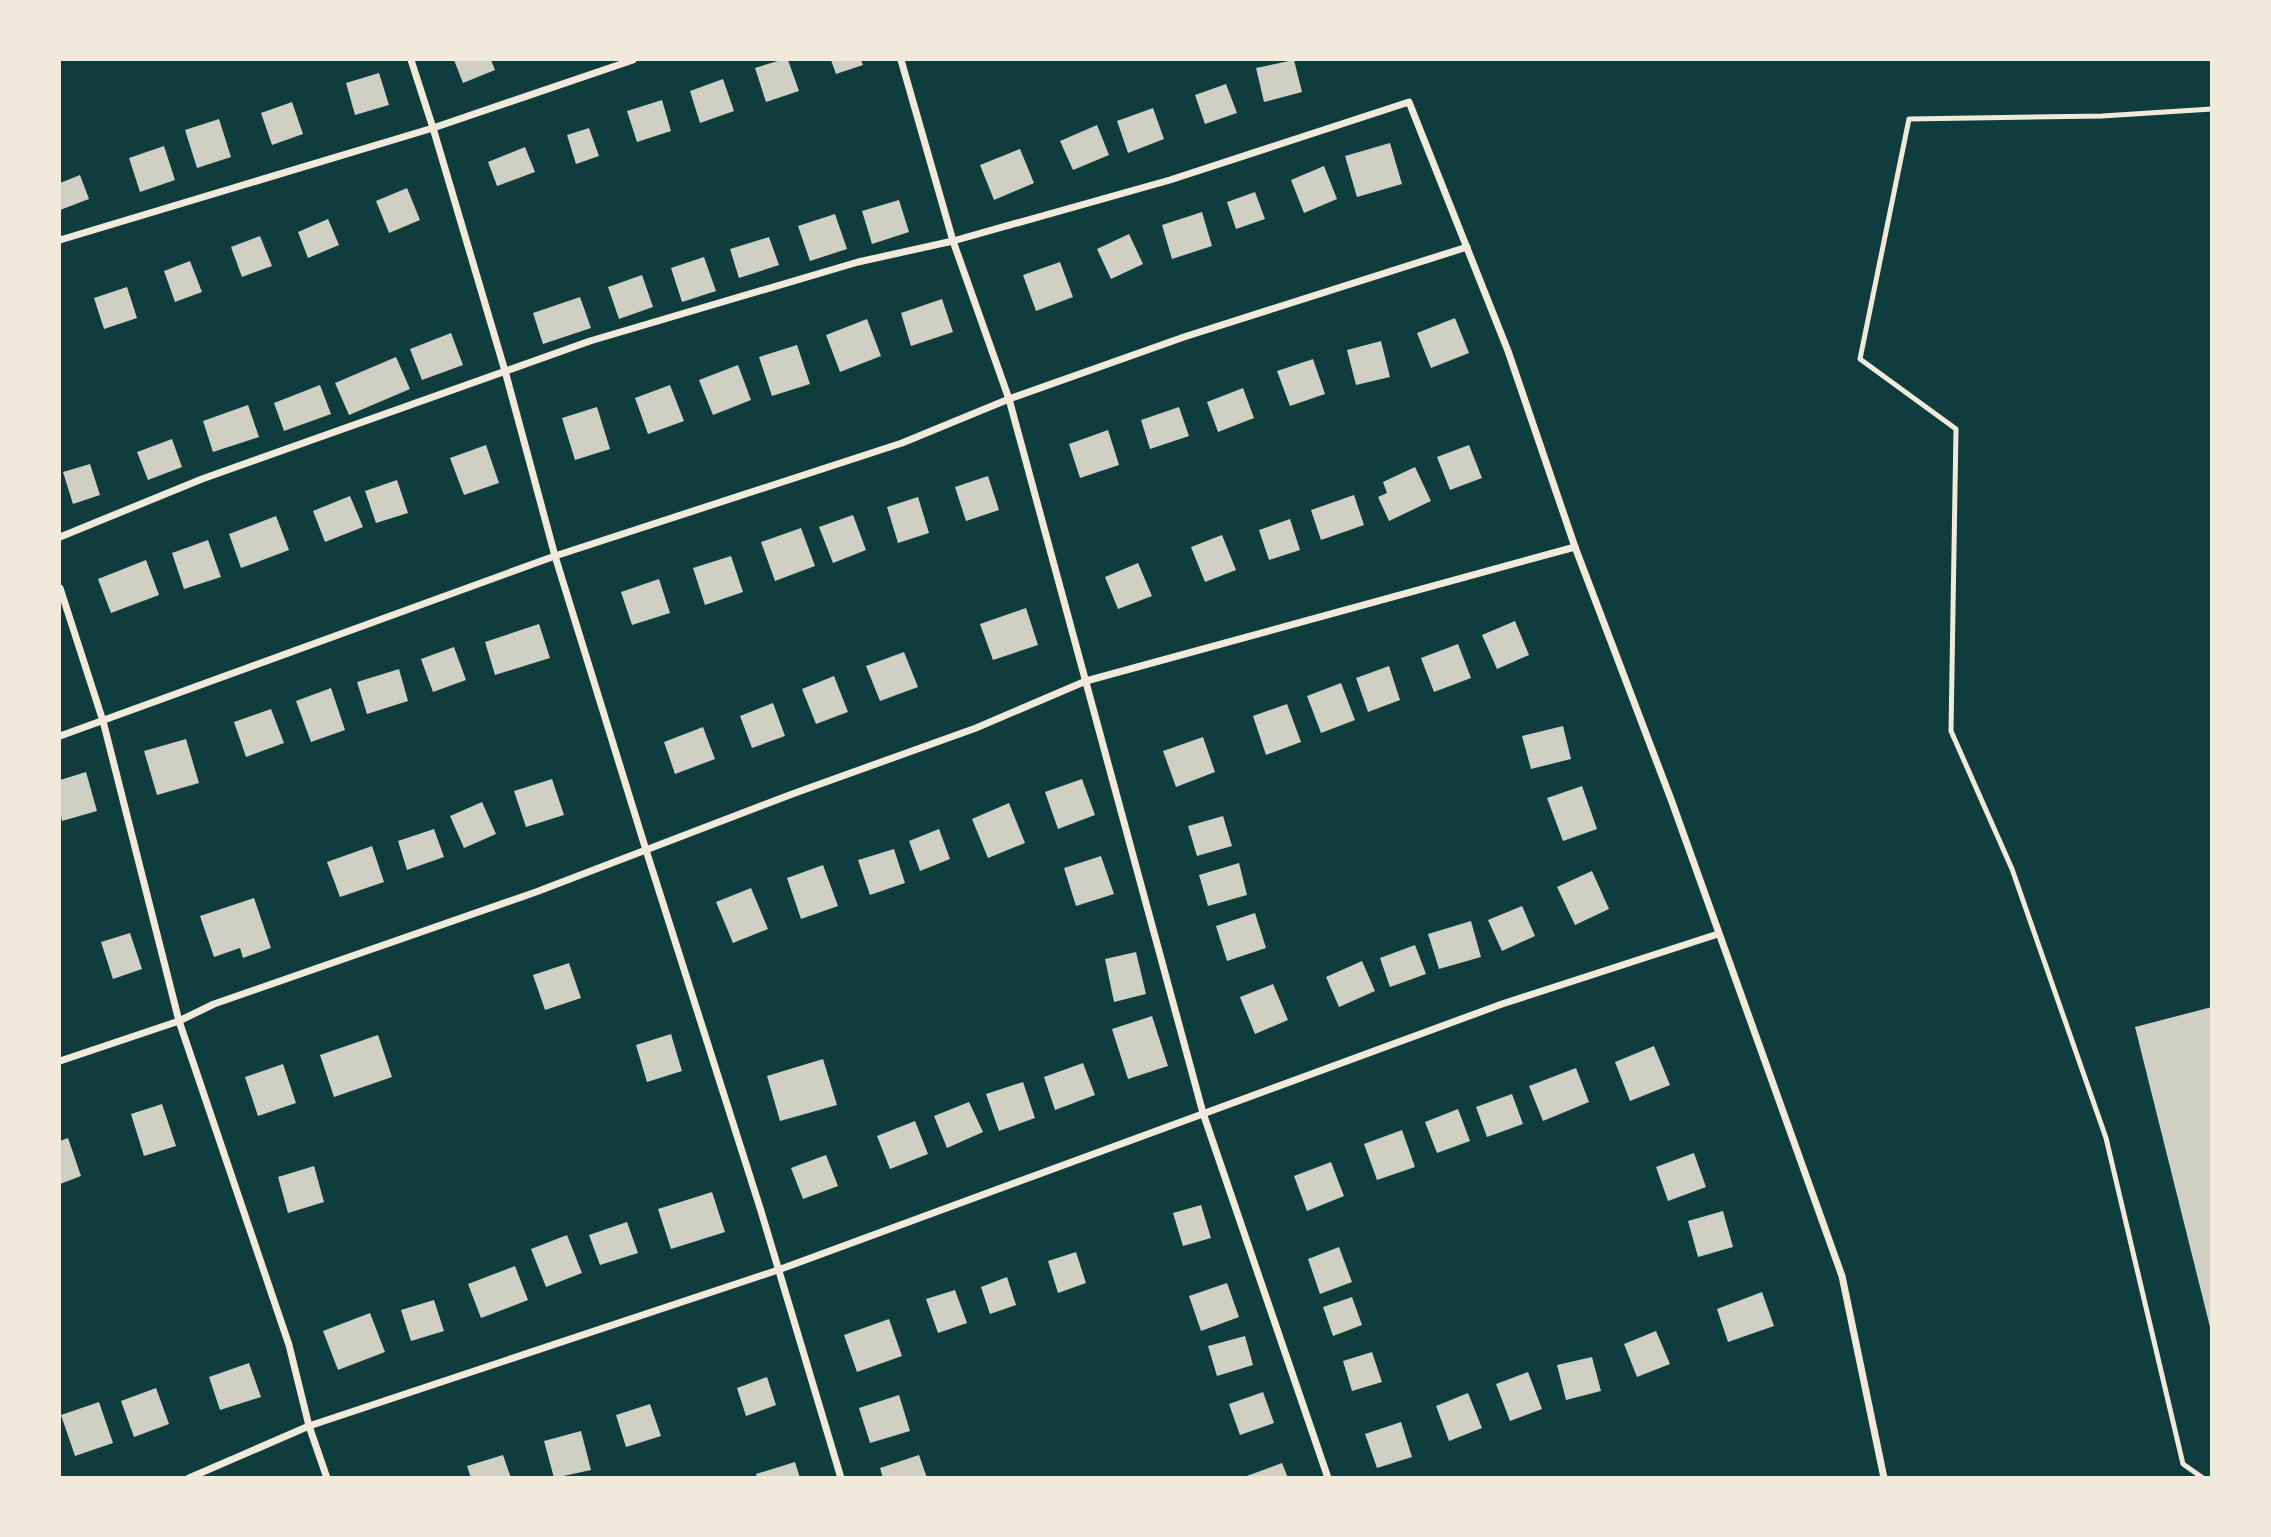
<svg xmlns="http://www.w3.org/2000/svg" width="2271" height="1537" viewBox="0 0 2271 1537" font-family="Mulish,sans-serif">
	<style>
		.building { fill: #cfcfc3 }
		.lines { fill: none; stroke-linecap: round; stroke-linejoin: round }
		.service { stroke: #f1e9da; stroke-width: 5 }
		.minor { stroke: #f1e9da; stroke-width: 7 }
	</style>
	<rect width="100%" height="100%" fill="#0f3d3e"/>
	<g class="building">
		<polygon points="454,60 491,60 495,70 463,83"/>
		<polygon points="781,60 788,60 799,91 766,102 755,68"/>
		<polygon points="831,60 861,60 863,65 836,74"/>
		<polygon points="1294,60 1302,92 1264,102 1256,68"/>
		<polygon points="379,73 389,105 355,115 346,83"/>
		<polygon points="723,79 734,111 700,123 690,91"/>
		<polygon points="1226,84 1237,113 1205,124 1195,95"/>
		<polygon points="662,100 671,131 637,142 627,111"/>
		<polygon points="292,102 303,134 272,145 261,113"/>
		<polygon points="1153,108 1164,139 1128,153 1117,121"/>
		<polygon points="219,119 231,157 197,168 185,130"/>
		<polygon points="1097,125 1109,155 1073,170 1060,141"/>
		<polygon points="589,128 599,156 576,164 567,135"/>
		<polygon points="1390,143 1402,184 1357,197 1345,156"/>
		<polygon points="164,146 175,180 140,192 129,158"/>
		<polygon points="525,147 535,172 497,186 488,162"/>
		<polygon points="1020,149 1034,183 994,200 980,165"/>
		<polygon points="1324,166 1337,199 1304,213 1291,180"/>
		<polygon points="80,175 89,199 60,210 60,183"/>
		<polygon points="407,188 420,220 389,233 376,201"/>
		<polygon points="1255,192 1265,219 1236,229 1227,202"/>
		<polygon points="899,200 909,232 872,244 862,211"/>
		<polygon points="1202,212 1212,246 1172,259 1162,225"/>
		<polygon points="835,214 847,249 810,261 798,226"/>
		<polygon points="328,219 339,245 308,258 298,232"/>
		<polygon points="1129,234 1143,264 1111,279 1097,249"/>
		<polygon points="260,236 272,266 242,277 231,247"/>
		<polygon points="769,237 779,265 739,278 730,249"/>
		<polygon points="704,257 716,291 682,302 671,268"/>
		<polygon points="190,261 202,292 175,302 164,271"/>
		<polygon points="1060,262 1073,297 1036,311 1023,275"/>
		<polygon points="642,275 653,307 619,319 608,287"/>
		<polygon points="127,287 137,318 104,329 94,298"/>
		<polygon points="580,297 591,328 543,344 533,313"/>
		<polygon points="942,299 953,332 911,346 901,313"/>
		<polygon points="1455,318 1469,353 1431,368 1417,333"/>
		<polygon points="867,319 881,356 840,372 826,335"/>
		<polygon points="451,333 463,365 422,380 410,349"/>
		<polygon points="1381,341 1390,377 1356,385 1347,350"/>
		<polygon points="797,345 810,384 772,396 759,357"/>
		<polygon points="396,357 410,389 349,415 335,383"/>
		<polygon points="1313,359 1325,394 1290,406 1277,371"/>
		<polygon points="738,365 751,400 713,415 699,380"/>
		<polygon points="320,385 331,414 284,431 274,403"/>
		<polygon points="670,385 684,421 648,434 635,398"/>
		<polygon points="1243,388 1254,418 1218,432 1207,402"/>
		<polygon points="248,405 259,437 213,452 203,421"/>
		<polygon points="597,407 610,449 575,460 562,418"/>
		<polygon points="1179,407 1189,436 1150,449 1141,420"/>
		<polygon points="1108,430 1119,465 1080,478 1069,444"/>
		<polygon points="172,439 182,467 148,480 137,452"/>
		<polygon points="486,445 499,483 464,495 450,458"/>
		<polygon points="1469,445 1482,478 1450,490 1437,457"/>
		<polygon points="90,464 100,495 73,504 63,472"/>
		<polygon points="1415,467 1431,501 1389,521 1378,497 1387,493 1383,482"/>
		<polygon points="988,476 999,510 966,521 955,487"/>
		<polygon points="397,480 408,513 376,523 365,491"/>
		<polygon points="1354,495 1364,525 1321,540 1311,510"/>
		<polygon points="350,496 363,527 325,542 313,511"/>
		<polygon points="918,497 929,533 898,543 887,507"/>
		<polygon points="853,515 866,550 833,563 819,527"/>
		<polygon points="276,516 289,550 241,568 229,534"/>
		<polygon points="1290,519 1300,550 1269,560 1259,530"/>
		<polygon points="801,528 815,566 775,581 761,542"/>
		<polygon points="1222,535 1236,570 1205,582 1191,547"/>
		<polygon points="208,540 221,577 184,589 172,553"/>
		<polygon points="731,556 743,592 705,605 693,568"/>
		<polygon points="146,560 159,595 111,613 98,579"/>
		<polygon points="1138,563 1152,596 1118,609 1105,577"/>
		<polygon points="659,579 670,613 632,625 621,592"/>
		<polygon points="1026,608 1038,645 993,660 980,624"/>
		<polygon points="1515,621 1529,655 1497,669 1482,635"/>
		<polygon points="539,624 550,658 495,675 485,642"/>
		<polygon points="1458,644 1471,678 1434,692 1421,658"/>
		<polygon points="454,647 466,680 433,692 421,659"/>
		<polygon points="904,652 918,687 880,701 866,666"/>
		<polygon points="1389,666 1400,700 1368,712 1356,678"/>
		<polygon points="399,669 408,701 367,714 357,682"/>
		<polygon points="834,676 848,712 816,724 802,689"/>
		<polygon points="1341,683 1355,720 1321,733 1307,696"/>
		<polygon points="331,688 345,730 311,742 296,701"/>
		<polygon points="773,703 785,736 752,748 740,716"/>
		<polygon points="1287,704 1301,742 1266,755 1253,716"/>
		<polygon points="271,709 284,743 246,757 234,722"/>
		<polygon points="1563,726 1571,759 1531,769 1522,736"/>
		<polygon points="703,727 715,759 675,774 664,742"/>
		<polygon points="1203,737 1215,772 1176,787 1163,751"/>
		<polygon points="186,739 199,783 157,795 144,751"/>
		<polygon points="86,772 97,811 62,821 60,810 60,780"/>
		<polygon points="552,779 564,815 526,827 514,791"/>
		<polygon points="1082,779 1095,815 1058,829 1045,792"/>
		<polygon points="1582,786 1597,829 1563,841 1547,798"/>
		<polygon points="482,802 496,834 464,848 450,816"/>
		<polygon points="1009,803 1025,843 988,858 972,819"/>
		<polygon points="1223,816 1232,846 1197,856 1188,826"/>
		<polygon points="434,829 444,857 407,870 398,841"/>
		<polygon points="939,829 950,859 920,871 909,841"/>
		<polygon points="372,846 384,882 340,897 327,862"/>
		<polygon points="894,849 905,883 870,895 858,860"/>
		<polygon points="1101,856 1114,894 1076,906 1064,868"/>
		<polygon points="1239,863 1247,895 1208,906 1199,875"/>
		<polygon points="823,865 838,906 801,919 787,878"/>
		<polygon points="1592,871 1609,909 1575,925 1557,887"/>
		<polygon points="751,888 768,929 733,943 716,902"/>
		<polygon points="254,898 271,948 243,958 240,948 214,957 200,916"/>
		<polygon points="1522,906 1535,936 1502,951 1488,920"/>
		<polygon points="1255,913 1266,948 1227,961 1216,926"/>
		<polygon points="1471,921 1481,957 1439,969 1428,934"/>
		<polygon points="130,933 142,969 113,979 101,942"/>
		<polygon points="1415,945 1426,974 1390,987 1380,958"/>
		<polygon points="1136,952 1146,994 1114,1002 1105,959"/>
		<polygon points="1362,961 1375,991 1339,1007 1326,977"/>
		<polygon points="569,963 581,998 545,1010 533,975"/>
		<polygon points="1273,984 1288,1020 1255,1034 1240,997"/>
		<polygon points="2212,1007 2212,1331 2211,1331 2135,1027"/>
		<polygon points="1152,1016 1168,1066 1128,1079 1112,1029"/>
		<polygon points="671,1034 682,1071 647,1082 636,1045"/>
		<polygon points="378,1035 392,1077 334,1097 320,1055"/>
		<polygon points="1654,1046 1670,1085 1630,1101 1615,1062"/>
		<polygon points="823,1059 837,1105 780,1121 767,1076"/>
		<polygon points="1083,1063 1095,1095 1055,1110 1044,1077"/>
		<polygon points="283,1064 296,1103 258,1116 245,1077"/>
		<polygon points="1576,1068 1589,1102 1543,1121 1529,1086"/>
		<polygon points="1023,1082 1035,1118 999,1131 986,1094"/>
		<polygon points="1512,1094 1523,1124 1487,1137 1476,1107"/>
		<polygon points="969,1102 983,1132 947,1148 934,1116"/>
		<polygon points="162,1104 176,1146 144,1156 131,1114"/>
		<polygon points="1458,1109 1470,1141 1437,1153 1425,1122"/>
		<polygon points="915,1121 928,1154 890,1169 877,1136"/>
		<polygon points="1402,1130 1415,1167 1377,1180 1364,1144"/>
		<polygon points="68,1138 81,1176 60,1184 60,1141"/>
		<polygon points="1694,1153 1706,1187 1668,1201 1656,1167"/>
		<polygon points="826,1155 838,1186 803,1199 791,1168"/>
		<polygon points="1331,1162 1344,1196 1307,1211 1294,1176"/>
		<polygon points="314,1166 324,1202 288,1213 278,1177"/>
		<polygon points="712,1192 725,1232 671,1249 658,1209"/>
		<polygon points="1201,1205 1211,1238 1183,1246 1173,1213"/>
		<polygon points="1723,1211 1733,1247 1698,1257 1688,1221"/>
		<polygon points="627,1222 638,1253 600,1265 589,1235"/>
		<polygon points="567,1235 582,1273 546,1287 531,1249"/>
		<polygon points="1339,1247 1352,1282 1320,1294 1308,1259"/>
		<polygon points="1076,1252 1086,1283 1058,1293 1048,1261"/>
		<polygon points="515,1266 528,1300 481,1318 468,1284"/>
		<polygon points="1007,1277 1016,1305 990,1314 981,1287"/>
		<polygon points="1227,1283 1239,1317 1201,1331 1189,1296"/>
		<polygon points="955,1290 967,1323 938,1333 926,1299"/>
		<polygon points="1762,1292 1774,1326 1728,1342 1717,1309"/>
		<polygon points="1352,1297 1362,1325 1333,1336 1323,1307"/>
		<polygon points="434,1300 444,1331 411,1341 401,1310"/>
		<polygon points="370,1313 385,1352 338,1370 323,1331"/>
		<polygon points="889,1319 902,1356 857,1372 844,1335"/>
		<polygon points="1656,1331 1670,1364 1637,1377 1624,1344"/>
		<polygon points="1245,1336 1253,1365 1217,1376 1208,1346"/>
		<polygon points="1372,1352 1382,1382 1352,1391 1343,1361"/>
		<polygon points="1592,1357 1601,1391 1566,1400 1557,1365"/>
		<polygon points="249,1363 261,1397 220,1410 209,1377"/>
		<polygon points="1528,1372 1542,1409 1510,1421 1496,1384"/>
		<polygon points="767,1377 776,1405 746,1416 737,1388"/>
		<polygon points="156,1388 169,1424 134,1437 121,1401"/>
		<polygon points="1263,1392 1274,1423 1240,1435 1229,1404"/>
		<polygon points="1468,1393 1482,1428 1449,1441 1436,1406"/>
		<polygon points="899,1395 910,1431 870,1443 859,1408"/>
		<polygon points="99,1402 113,1443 75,1456 61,1415"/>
		<polygon points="650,1404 661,1436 626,1447 616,1415"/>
		<polygon points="1401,1422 1412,1457 1377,1468 1365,1434"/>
		<polygon points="581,1431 591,1470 554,1478 544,1441"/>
		<polygon points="503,1455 511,1478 471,1478 467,1466"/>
		<polygon points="919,1455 927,1478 883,1478 880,1468"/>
		<polygon points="795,1462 800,1478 757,1478 756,1474"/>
		<polygon points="1282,1463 1288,1478 1244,1478 1244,1477"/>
	</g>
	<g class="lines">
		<polyline class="service" points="2203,1478 2183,1464 2106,1138 2012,869 1951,731 1956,429 1860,359 1909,119 2102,116 2212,109"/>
		<g class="minor">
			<polyline points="411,60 433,128 505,371 555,556 646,850 761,1211 841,1478"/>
			<polyline points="901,60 953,241 1009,399 1203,1113 1328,1478"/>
			<polyline points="60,240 433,128 633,60"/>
			<polyline points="60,537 202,479 590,341 858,262 953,241 1170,180 1409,102 1508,351 1575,547 1672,802 1842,1276 1884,1478"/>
			<polyline points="60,588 103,721 179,1021 289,1345 309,1426 327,1478"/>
			<polyline points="60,736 555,556 902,443 1009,399 1184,337 1467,247"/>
			<polyline points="60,1061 179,1021 214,1004 536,892 795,793 976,728 1086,681 1575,547"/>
			<polyline points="189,1478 309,1426 778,1270 1502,1004 1718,934"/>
		</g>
	</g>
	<rect width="2271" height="1537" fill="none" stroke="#f1e9da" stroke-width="122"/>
</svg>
